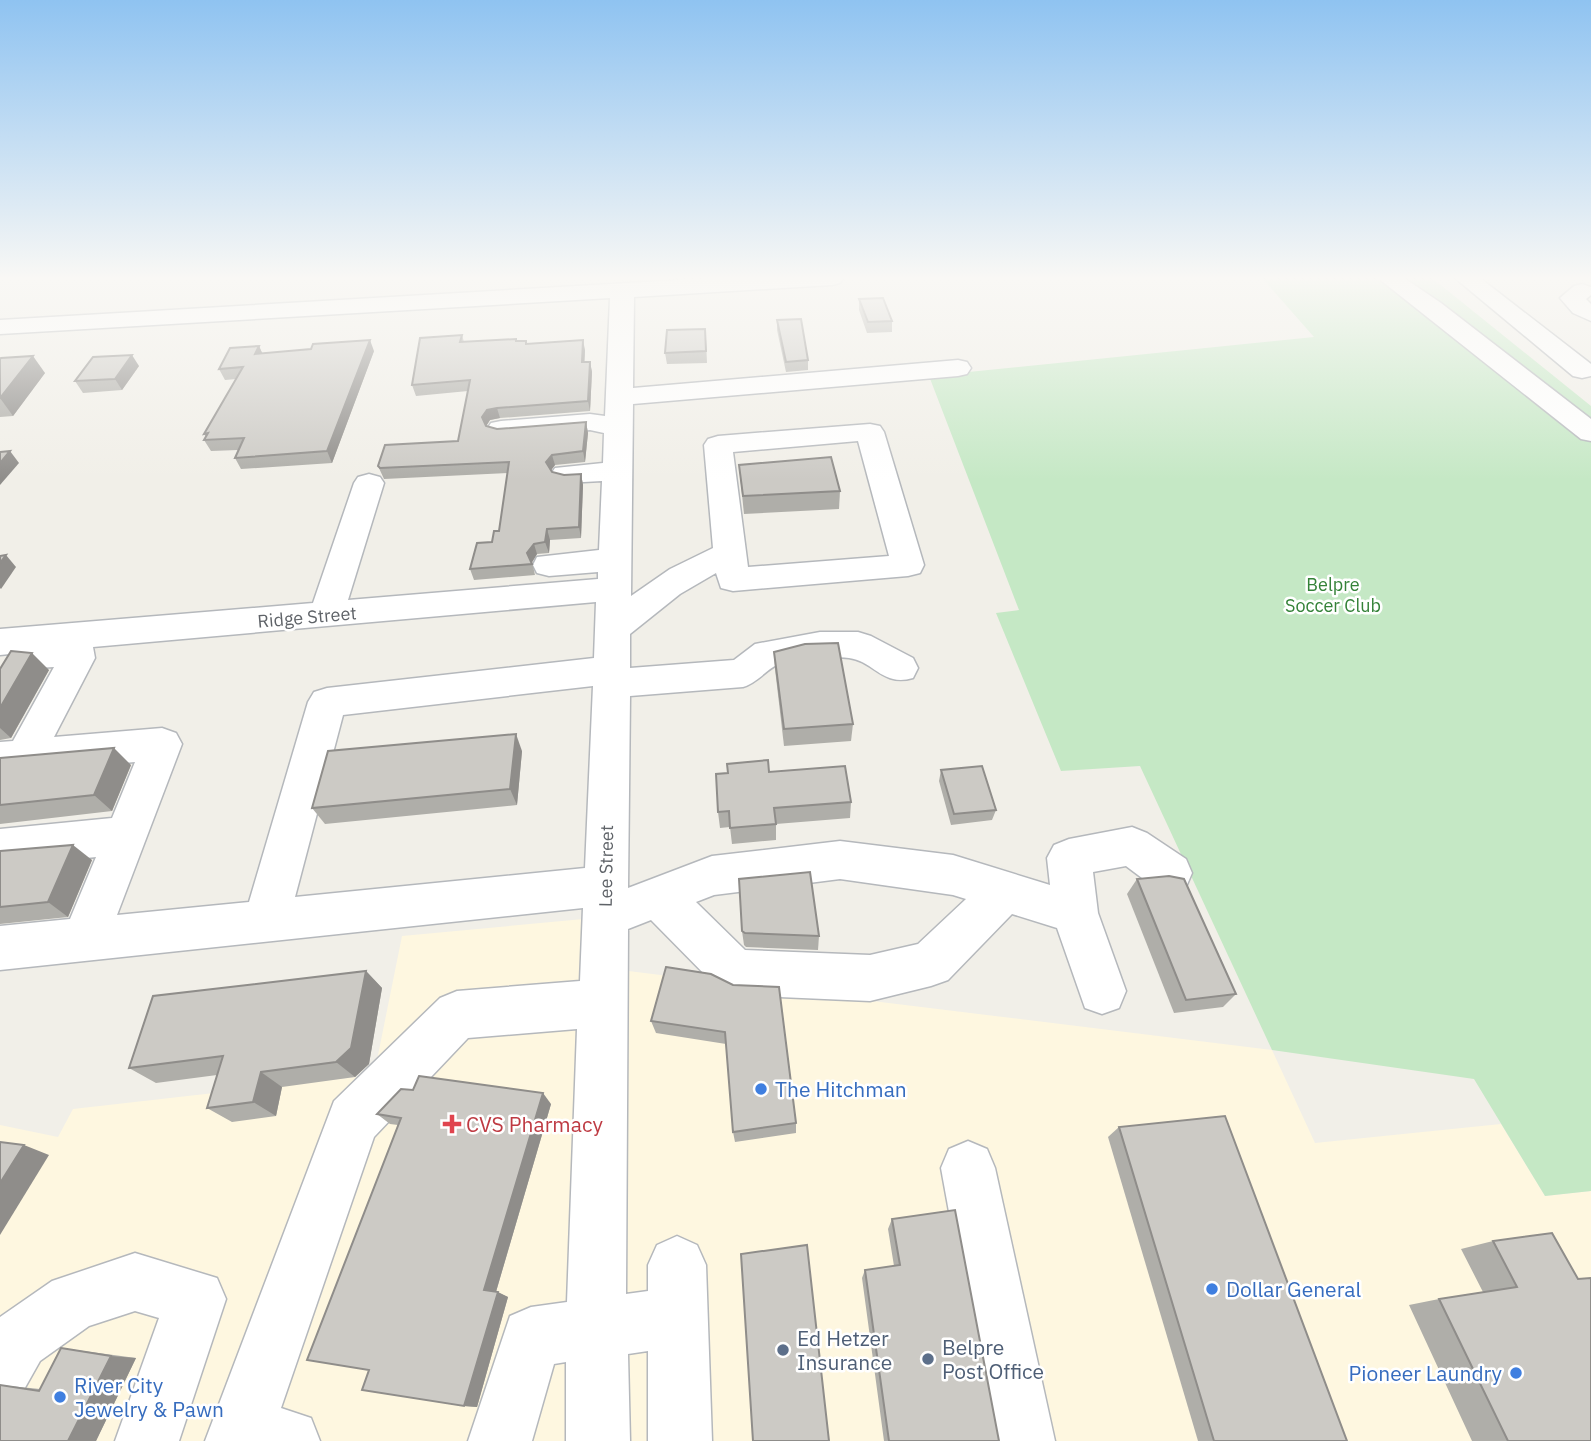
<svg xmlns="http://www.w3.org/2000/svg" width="1591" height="1441" viewBox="0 0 1591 1441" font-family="'IBM Plex Sans',sans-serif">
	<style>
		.commercial { fill: #fef7e0 }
		.green { fill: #c5e8c5 }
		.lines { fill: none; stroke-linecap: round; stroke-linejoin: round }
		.minor-casing { stroke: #b5b8bc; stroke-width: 3 }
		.minor { fill: #fff; fill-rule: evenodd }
		.wall { fill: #afaea9 }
		.shaded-wall { fill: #8f8d8a }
		.building { fill: #cccac5; stroke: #8f8d8a; stroke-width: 2 }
		.shop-dot { fill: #3f7fe0; stroke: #fff; stroke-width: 2.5 }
		.health-dot { fill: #e0444e; stroke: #fff; stroke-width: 2.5 }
		.service-dot { fill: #5c6f8a; stroke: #fff; stroke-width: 2.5 }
		.labels { text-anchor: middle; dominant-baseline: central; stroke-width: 5; stroke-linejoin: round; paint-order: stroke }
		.park-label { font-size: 18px; fill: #348238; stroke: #fff }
		.street-label { font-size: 18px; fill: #5f6368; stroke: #fff }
		.near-shop-label { font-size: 21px; fill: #366cbe; stroke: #fff; text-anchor: start }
		.near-health-label { font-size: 21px; fill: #be3a42; stroke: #fff; text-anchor: start }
		.near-service-label { font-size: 21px; fill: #4e5e75; stroke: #fff; text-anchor: start }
	</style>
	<rect width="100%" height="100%" fill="#f1efe8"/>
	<polygon class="commercial" points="605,917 604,968 1272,1050 1315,1143 1501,1124 1545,1196 1591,1191 1591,1441 0,1441 0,1125 58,1137 73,1109 374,1075 402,936"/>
	<polygon class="green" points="1262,278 1432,278 1591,406 1591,1191 1545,1196 1474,1079 1272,1050 1140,766 1061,771 996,613 1019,610 929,376 1314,337"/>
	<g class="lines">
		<g class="minor-casing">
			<g id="minor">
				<path d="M713,278H843L840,283L832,285L634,297L633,388L958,360L967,362L971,368L967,374L958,376L633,404L631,596L670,569L713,548L704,445L708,439L718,436L870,424L880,426L884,432L924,565L920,573L908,576L733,591L721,588L716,573L680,594L630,634V668L734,660L755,644L820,632H858L871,636L913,658L918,668L913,678C882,687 874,661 849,658C829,656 798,657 779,664C766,669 759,682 743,687L630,696L628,888L712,856L840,841L953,855L1050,885L1047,858L1054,845L1069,839L1132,827L1147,833L1186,859L1192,873L1186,887L1170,892L1154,887L1126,866L1093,872L1098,913L1126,991L1119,1008L1102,1014L1085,1008L1057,928L1012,914L948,980L931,986L870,1001L735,995L718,988L651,920L628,929L626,1294L648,1291V1265L657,1245L677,1236L697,1245L706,1265L712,1441H648V1351L628,1354L630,1441H566V1362L554,1364L532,1441H468L510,1316L531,1307L567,1302L577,1029L468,1038L374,1137L281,1408L311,1418L320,1441H205L334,1101L440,998L457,991L580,981L583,908L0,970V926L70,919L96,857L0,867V829L112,818L135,762L0,774V742L13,741L54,667L37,668L24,664L20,653L0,655V629L313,603L354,483L358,477L369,474L380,477L384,483L348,600L598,579V572L549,576L537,573L533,565L537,557L599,550L602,481L566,483L555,480L551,474L555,468L603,463L604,433L590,430L501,437L491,435L487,429L491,423L501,421L590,414L605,416L610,298L0,334V320ZM858,441L889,556L748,567L733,452ZM596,602L594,658L327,688L314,692L308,702L249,902L117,915L182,744L176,733L162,728L54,737L95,658L93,647ZM593,686L585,868L295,897L343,715ZM840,879L953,895L966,899L918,944L870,955L745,950L696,902L714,895Z"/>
				<polygon points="1378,278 1404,278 1441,303 1591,419 1591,441 1581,439"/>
				<polygon points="1455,278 1480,278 1591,364 1591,376 1582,378 1573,376"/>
				<polygon points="1582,284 1591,287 1591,295 1586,299 1591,304 1591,321 1573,313 1560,298 1574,286"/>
				<polygon points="968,1141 987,1149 995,1168 1055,1441 991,1441 941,1168 949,1149"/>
				<polygon points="135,1253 217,1278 226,1299 179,1441 115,1441 159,1318 135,1311 89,1326 40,1361 22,1393 0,1402 0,1317 52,1281"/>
			</g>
		</g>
		<use href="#minor" class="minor"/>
	</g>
	<g class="wall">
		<polygon points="859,299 892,321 892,332 867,333 859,310"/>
		<polygon points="777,320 808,360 808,370 786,372 777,330"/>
		<polygon points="462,335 464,342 517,341 527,344 585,350 584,362 590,362 592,372 590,411 500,418 490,420 486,426 497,429 586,422 588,433 585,462 555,465 551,470 552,472 564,475 581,474 583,485 581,538 550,540 549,553 537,554 532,562 535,575 474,580 470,569 492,542 499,531 508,473 384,479 378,466 458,441 468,391 416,396 412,385"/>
		<polygon points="706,340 707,363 667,364 665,353"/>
		<polygon points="259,346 262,353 374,351 332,463 241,469 235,458 238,450 211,451 204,440 206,437 204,434 236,379 225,380 219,369"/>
		<polygon points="0,359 45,373 13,416 0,417"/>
		<polygon points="139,366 122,390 83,393 75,381"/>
		<polygon points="739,465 840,491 839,509 744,514"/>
		<polygon points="774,652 853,724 851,741 784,746 775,669"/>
		<polygon points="0,669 49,670 11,738 0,740"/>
		<polygon points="522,751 517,805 325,824 312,808"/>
		<polygon points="0,758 131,765 112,811 0,824"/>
		<polygon points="941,770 996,810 992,820 951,825 939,781"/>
		<polygon points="769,772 851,802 850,818 776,824 776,840 732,844 730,827 720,828 718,812"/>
		<polygon points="0,851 92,860 68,917 0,924"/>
		<polygon points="1137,879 1236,994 1223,1007 1174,1013 1127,894"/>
		<polygon points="742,931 819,936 818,950 746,947 744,945"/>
		<polygon points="366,971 382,988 369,1064 355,1077 282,1087 276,1116 232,1122 207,1108 217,1075 156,1083 129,1068"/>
		<polygon points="711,974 796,1123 796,1133 735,1142 733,1132 726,1044 656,1033 651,1021"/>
		<polygon points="551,1104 496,1292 508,1297 477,1407 464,1406 369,1370 398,1125 390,1124 377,1114"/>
		<polygon points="1119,1127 1347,1441 1198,1441 1108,1137"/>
		<polygon points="892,1219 999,1441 884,1441 862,1278 865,1270 894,1266 888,1229"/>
		<polygon points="1493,1241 1578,1279 1591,1441 1472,1441 1409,1305 1439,1299 1483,1292 1461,1249"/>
		<polygon points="61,1348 136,1358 96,1441 0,1441 0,1385 40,1389"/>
	</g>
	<g class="shaded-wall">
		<polygon points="370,340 374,351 332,463 327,451"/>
		<polygon points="583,340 585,350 584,373 582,362"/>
		<polygon points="259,346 264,357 255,354"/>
		<polygon points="132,355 139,366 122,390 115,379"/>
		<polygon points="33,356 45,373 13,416 0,398"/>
		<polygon points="590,362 592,372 590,411 588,401"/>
		<polygon points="497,408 500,418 490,420 485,428 482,417 487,410"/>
		<polygon points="586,422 588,433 585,462 583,451"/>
		<polygon points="10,451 19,463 0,485 0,463"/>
		<polygon points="552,455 555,465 549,473 546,462"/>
		<polygon points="581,474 583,485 581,538 579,527"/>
		<polygon points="547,529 550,540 549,553 545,542"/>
		<polygon points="534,544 537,554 531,564 527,553"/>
		<polygon points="6,555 16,567 1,589 0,588 0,563"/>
		<polygon points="32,653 49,670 11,738 0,728 0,708"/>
		<polygon points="516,734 522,751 517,805 510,789"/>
		<polygon points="114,748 131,765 112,811 94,795"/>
		<polygon points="73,845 92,860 68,917 48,902"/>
		<polygon points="366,971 382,988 369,1064 355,1077 336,1062"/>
		<polygon points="261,1072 282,1087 276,1116 253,1102"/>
		<polygon points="543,1093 551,1104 495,1295 484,1290"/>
		<polygon points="24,1145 49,1155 0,1235 0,1183"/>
		<polygon points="498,1292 508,1297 477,1407 464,1406"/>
		<polygon points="111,1356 136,1358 96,1441 68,1441"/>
	</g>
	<g class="building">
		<polygon points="883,298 892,321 868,322 859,299"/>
		<polygon points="801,319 808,360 786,362 777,320"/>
		<polygon points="705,329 706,351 665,353 667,330"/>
		<polygon points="462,335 460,342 516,339 516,341 526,341 526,344 583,340 582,362 590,362 588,401 497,408 487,410 482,417 486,426 497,429 586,422 583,451 552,455 546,462 552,472 564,475 581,474 579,527 547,529 545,542 534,544 527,553 532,564 470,569 477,543 492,542 494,531 499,531 509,462 380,468 378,466 385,445 458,441 470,380 412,385 420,338"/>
		<polygon points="370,340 327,451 235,458 244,438 204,440 208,433 204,434 243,367 219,369 230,348 259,346 255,354 311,349 313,344"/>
		<polygon points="132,355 115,379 75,381 93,357"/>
		<polygon points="33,356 0,398 0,359 1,358"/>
		<polygon points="10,451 0,463 0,452"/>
		<polygon points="831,457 840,491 743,496 739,465"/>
		<polygon points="6,555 0,563 0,556"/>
		<polygon points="838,643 853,724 784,729 774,652 805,644"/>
		<polygon points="11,651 32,653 0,708 0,669"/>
		<polygon points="516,734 510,789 312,808 328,751"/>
		<polygon points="114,748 94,795 0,805 0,758"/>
		<polygon points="768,760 769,772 845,766 851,802 774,808 776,824 730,828 729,811 718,812 716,774 728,773 727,764"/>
		<polygon points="982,766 996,810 954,814 941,770"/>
		<polygon points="73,845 48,902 0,907 0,851"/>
		<polygon points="810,872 819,936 745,933 742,931 739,879"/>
		<polygon points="1169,876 1184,879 1236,994 1186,1000 1137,879"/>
		<polygon points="666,967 711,974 733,985 779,987 796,1123 733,1132 725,1032 651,1021"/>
		<polygon points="366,971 351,1048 336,1062 261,1072 253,1102 207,1108 223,1056 129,1068 153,996"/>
		<polygon points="419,1076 543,1093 484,1290 498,1292 464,1406 362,1390 369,1370 307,1360 401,1118 377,1114 401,1089 413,1090"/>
		<polygon points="1225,1116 1347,1441 1214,1441 1119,1127"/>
		<polygon points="0,1142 24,1145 0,1183"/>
		<polygon points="955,1210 999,1441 889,1441 865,1270 900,1265 892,1219"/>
		<polygon points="1552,1233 1578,1279 1591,1278 1591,1441 1508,1441 1439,1299 1517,1287 1493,1241"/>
		<polygon points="807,1245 829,1441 753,1441 741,1254"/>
		<polygon points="61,1348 111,1356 68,1441 0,1441 0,1385 39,1391"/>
	</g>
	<linearGradient id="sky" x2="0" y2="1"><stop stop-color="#8fc3f1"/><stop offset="0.58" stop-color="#f9f8f5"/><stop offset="1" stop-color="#f9f8f5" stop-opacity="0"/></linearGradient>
	<rect width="1591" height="480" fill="url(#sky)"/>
	<g class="shop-dot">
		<circle cx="761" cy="1089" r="7"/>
		<circle cx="1212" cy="1289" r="7"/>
		<circle cx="1516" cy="1373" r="7"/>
		<circle cx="60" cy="1397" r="7"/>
	</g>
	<path class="health-dot" d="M448.5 1113.5h7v7h7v7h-7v7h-7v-7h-7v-7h7z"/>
	<g class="service-dot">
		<circle cx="783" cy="1350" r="7"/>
		<circle cx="928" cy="1359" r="7"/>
	</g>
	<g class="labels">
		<g class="park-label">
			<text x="1333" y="584">Belpre<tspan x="1333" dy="21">Soccer Club</tspan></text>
		</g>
		<g class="street-label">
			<text transform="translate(307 617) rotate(-5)">Ridge Street</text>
			<text transform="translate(606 866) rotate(-89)">Lee Street</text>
		</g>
		<g class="near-shop-label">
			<text x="775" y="1089">The Hitchman</text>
			<text x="1226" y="1289">Dollar General</text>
			<text x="1502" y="1373" text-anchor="end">Pioneer Laundry</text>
			<text x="74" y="1385">River City<tspan x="74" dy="24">Jewelry &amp; Pawn</tspan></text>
		</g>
		<g class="near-health-label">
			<text x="466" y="1124">CVS Pharmacy</text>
		</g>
		<g class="near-service-label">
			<text x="797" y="1338">Ed Hetzer<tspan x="797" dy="24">Insurance</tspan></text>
			<text x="942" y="1347">Belpre<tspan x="942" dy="24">Post Office</tspan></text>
		</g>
	</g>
</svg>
